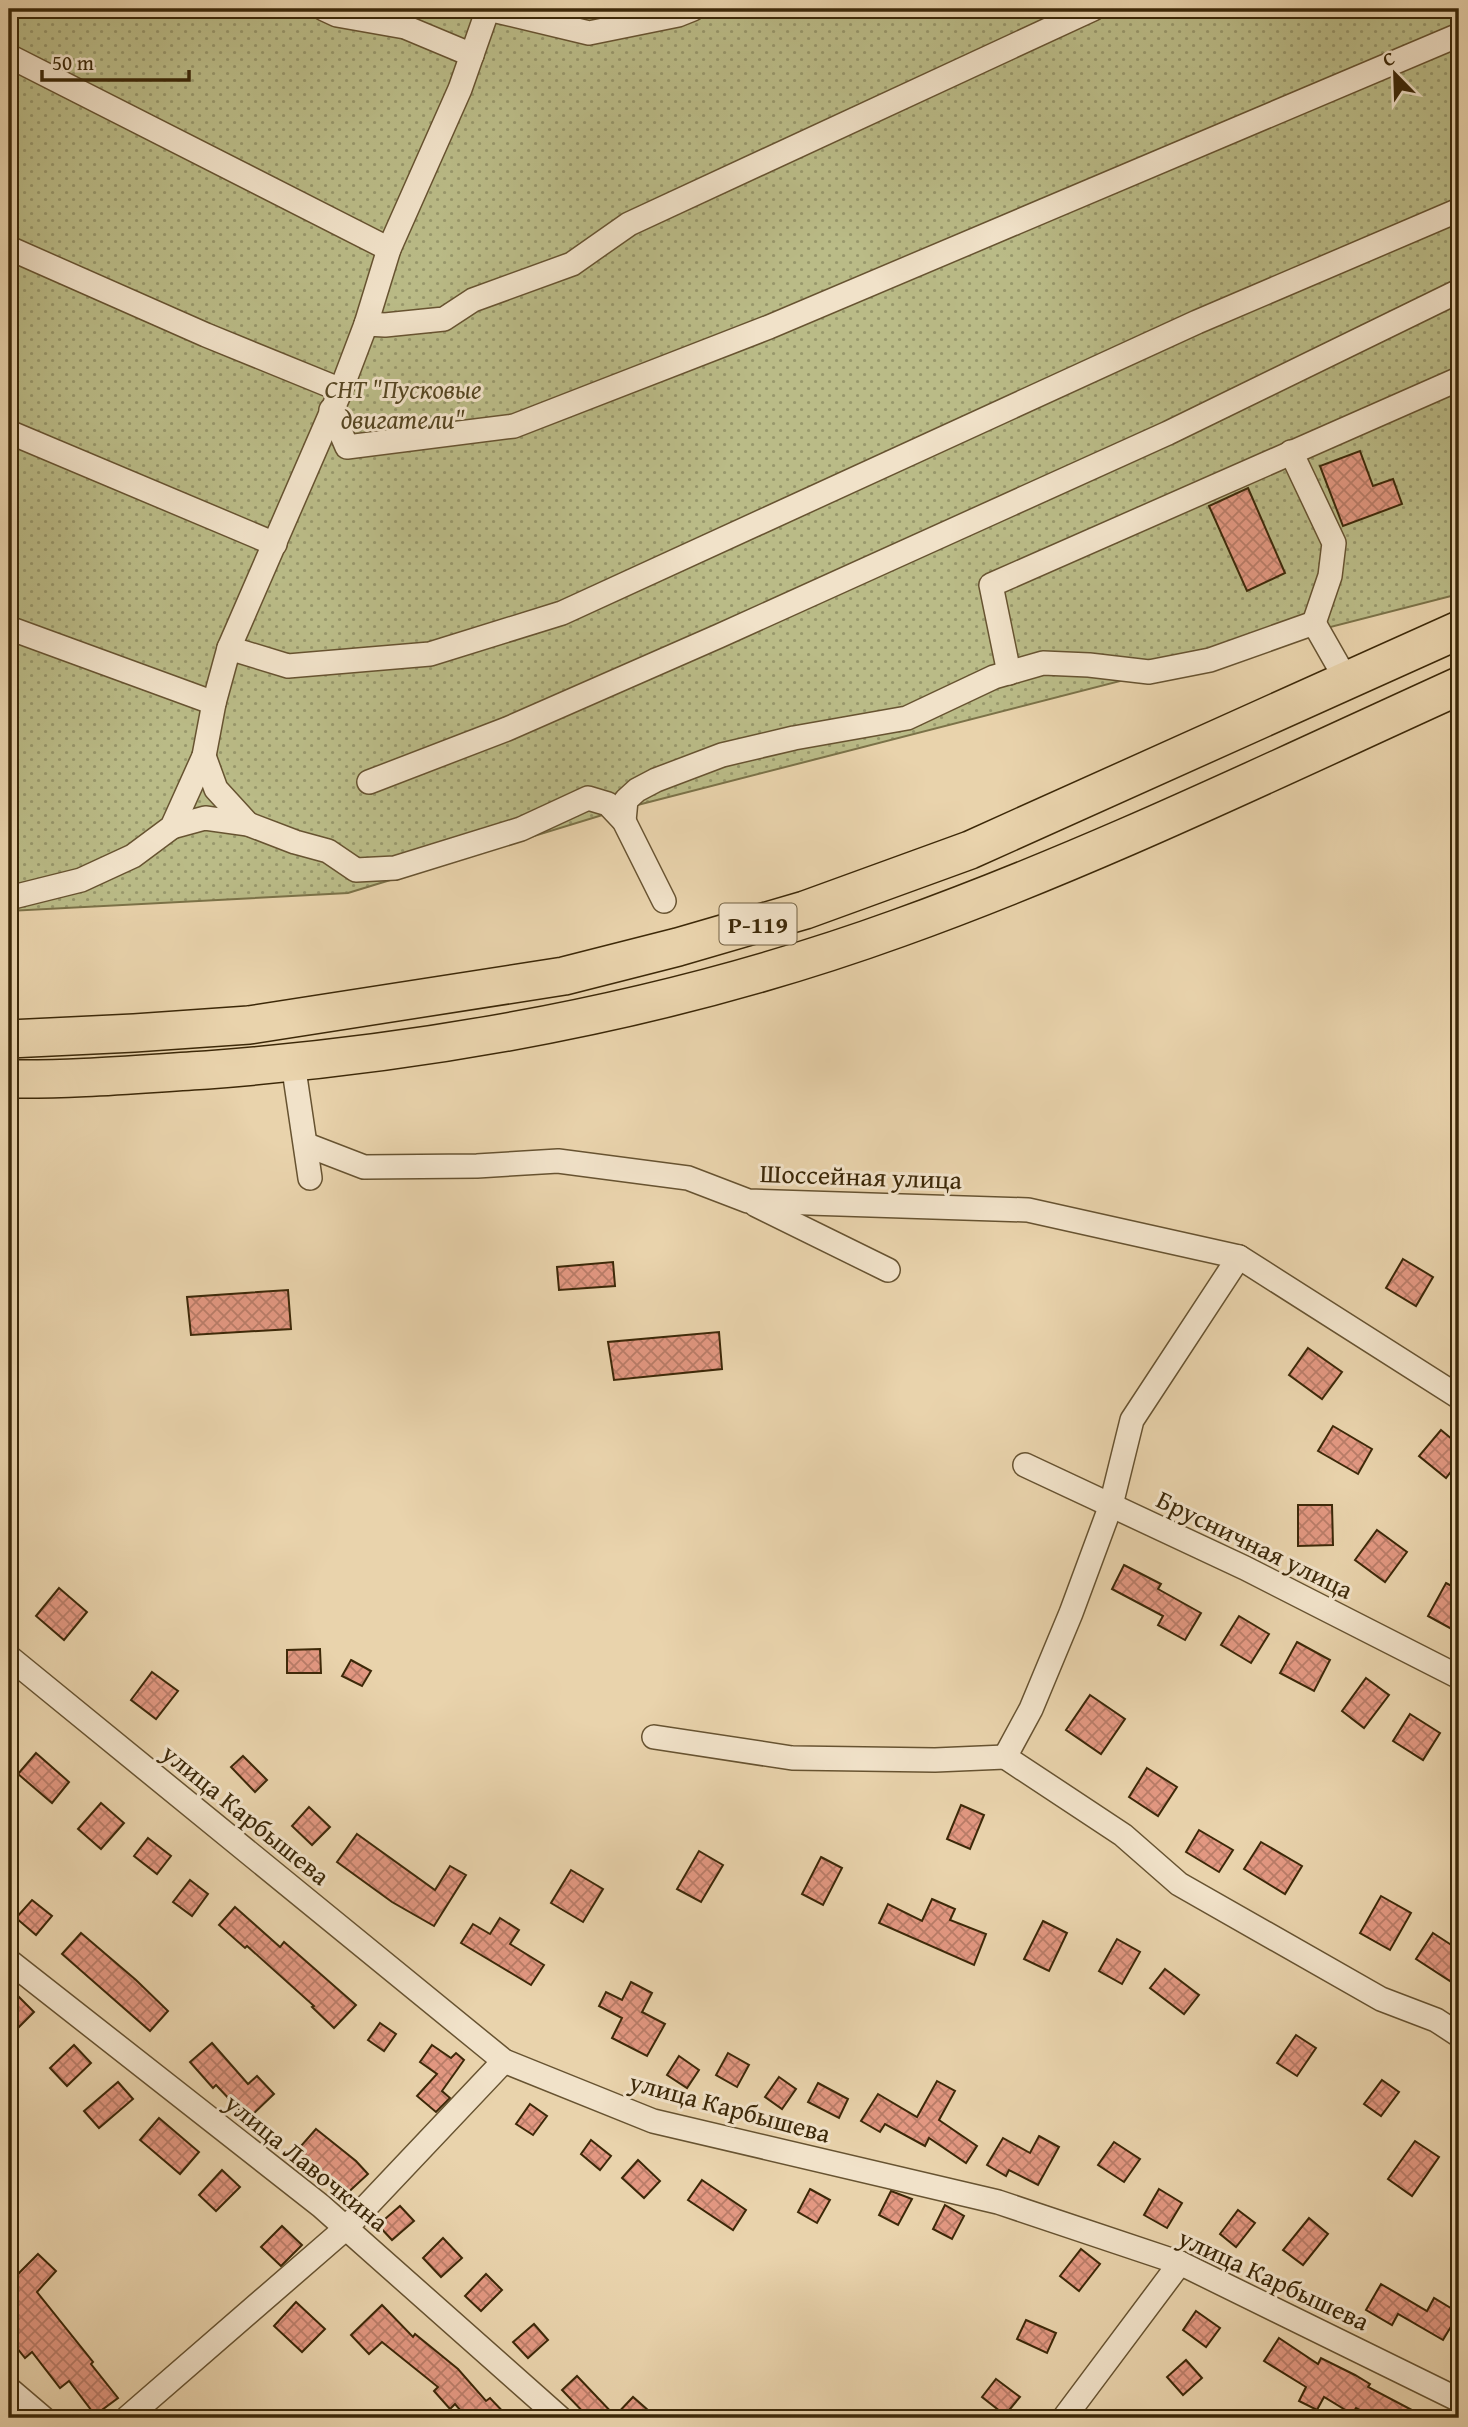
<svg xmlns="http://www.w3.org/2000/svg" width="1468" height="2427" viewBox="0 0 1468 2427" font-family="'Gentium Book Plus',serif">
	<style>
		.grass { fill: url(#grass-dots); stroke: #7b7248; stroke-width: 2 }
		.building { fill: url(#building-cross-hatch); stroke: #3c2808; stroke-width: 2 }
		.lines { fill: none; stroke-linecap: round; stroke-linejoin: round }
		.minor-casing { stroke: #675331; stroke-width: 26 }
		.trunk-casing { stroke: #3c2808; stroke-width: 40 }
		.minor { stroke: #f1e2c9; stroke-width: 23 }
		.trunk { stroke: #e9d3ac; stroke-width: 37 }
		.labels { text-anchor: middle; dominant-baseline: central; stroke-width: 6; stroke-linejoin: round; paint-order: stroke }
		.shield { fill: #f1e2c9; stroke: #726042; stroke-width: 2 }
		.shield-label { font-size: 24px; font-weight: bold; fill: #3c2808 }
		.park-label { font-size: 26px; font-style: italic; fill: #554521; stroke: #f1e2c9 }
		.street-label { font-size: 26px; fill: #3c2808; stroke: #f1e2c9 }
	</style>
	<defs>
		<pattern id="grass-dots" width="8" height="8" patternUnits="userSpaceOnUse" patternTransform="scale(1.75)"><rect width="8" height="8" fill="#babb87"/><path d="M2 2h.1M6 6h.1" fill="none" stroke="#98986c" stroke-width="1.8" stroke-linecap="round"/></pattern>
		<pattern id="building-cross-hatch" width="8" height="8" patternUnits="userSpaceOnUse" patternTransform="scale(1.75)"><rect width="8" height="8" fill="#e39882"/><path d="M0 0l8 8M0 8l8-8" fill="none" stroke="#b97c68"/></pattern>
	</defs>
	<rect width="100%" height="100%" fill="#e9d3ac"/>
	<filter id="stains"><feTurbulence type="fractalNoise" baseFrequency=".00286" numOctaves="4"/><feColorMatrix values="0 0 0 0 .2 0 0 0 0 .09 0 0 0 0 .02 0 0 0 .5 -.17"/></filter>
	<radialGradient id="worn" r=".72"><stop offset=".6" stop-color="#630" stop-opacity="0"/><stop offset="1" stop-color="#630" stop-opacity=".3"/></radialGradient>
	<polygon class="grass" points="9,9 1459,9 1459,594 622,809 348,893 9,911"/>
	<g class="building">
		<polygon points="1360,451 1373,486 1393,479 1402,504 1343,526 1320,466"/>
		<polygon points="1248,488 1285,573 1247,591 1209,506"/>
		<polygon points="1403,1259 1433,1277 1416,1306 1386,1288"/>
		<polygon points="613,1262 615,1286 559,1290 557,1267"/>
		<polygon points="288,1290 291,1329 191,1335 187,1297"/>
		<polygon points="719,1332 722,1369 614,1380 608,1342"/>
		<polygon points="1308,1348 1342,1372 1322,1399 1289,1375"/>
		<polygon points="1333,1426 1372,1449 1358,1474 1318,1451"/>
		<polygon points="1441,1430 1459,1445 1459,1461 1446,1478 1419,1456"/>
		<polygon points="1298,1505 1332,1505 1333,1545 1298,1546"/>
		<polygon points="1377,1530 1407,1552 1385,1582 1355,1560"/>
		<polygon points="1124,1565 1161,1584 1158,1589 1201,1613 1185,1640 1158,1625 1163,1616 1112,1589"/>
		<polygon points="1446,1583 1459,1590 1459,1633 1428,1616"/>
		<polygon points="59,1588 87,1612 64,1640 36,1616"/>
		<polygon points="1239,1616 1269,1634 1251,1663 1221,1645"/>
		<polygon points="1297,1642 1330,1660 1314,1691 1280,1673"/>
		<polygon points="320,1649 321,1673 287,1673 287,1650"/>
		<polygon points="351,1660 371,1671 362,1686 342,1676"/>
		<polygon points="152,1672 178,1691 156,1719 131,1700"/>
		<polygon points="1366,1678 1389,1695 1364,1728 1342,1711"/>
		<polygon points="1090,1695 1125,1719 1101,1754 1066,1730"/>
		<polygon points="1410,1714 1440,1733 1423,1760 1393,1741"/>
		<polygon points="36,1753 69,1782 52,1803 18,1774"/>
		<polygon points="243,1756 267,1780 255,1792 231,1767"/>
		<polygon points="1147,1768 1177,1787 1158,1816 1129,1797"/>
		<polygon points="101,1803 124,1823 101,1849 78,1829"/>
		<polygon points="961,1805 984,1815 970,1849 947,1839"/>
		<polygon points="309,1807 330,1827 312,1845 292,1826"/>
		<polygon points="1199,1830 1233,1850 1219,1872 1186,1852"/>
		<polygon points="357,1834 435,1890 450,1866 466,1875 434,1926 392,1902 337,1862"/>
		<polygon points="148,1838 171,1856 157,1874 134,1856"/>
		<polygon points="1261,1842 1302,1866 1285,1894 1244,1869"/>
		<polygon points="699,1851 723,1865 701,1902 677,1889"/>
		<polygon points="821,1857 842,1868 823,1905 802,1894"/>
		<polygon points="571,1870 603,1889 583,1922 551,1903"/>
		<polygon points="190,1880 208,1894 192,1916 173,1902"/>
		<polygon points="1381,1896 1411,1913 1390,1950 1360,1933"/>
		<polygon points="932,1899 955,1909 950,1920 986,1934 974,1965 879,1923 888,1904 922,1921"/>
		<polygon points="32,1900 52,1916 36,1935 16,1918"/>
		<polygon points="235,1907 280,1947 284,1942 356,2005 334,2028 312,2007 314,2006 247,1946 245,1948 219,1925"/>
		<polygon points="500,1918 519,1930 510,1944 544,1965 531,1985 461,1943 473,1924 490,1934"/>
		<polygon points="1043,1921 1067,1933 1049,1971 1024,1959"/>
		<polygon points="81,1933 136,1980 168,2011 150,2031 62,1954"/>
		<polygon points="1433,1933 1459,1950 1459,1967 1450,1981 1416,1959"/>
		<polygon points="1117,1939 1140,1952 1122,1984 1099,1971"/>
		<polygon points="1165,1969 1199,1995 1184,2014 1150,1988"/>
		<polygon points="631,1982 652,1993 642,2012 665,2024 647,2056 612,2038 622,2018 599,2006 606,1992 622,2000"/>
		<polygon points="9,1987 34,2012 9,2037"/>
		<polygon points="380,2023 396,2034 384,2051 368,2040"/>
		<polygon points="1296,2035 1316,2048 1297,2076 1277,2063"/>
		<polygon points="212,2043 248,2084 257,2076 274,2094 248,2119 216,2085 213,2088 190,2062"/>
		<polygon points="74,2045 91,2063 67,2086 50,2068"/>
		<polygon points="432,2045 451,2058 456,2053 464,2060 442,2091 450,2098 436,2112 417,2096 437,2074 420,2062"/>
		<polygon points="728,2053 749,2065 737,2087 716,2075"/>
		<polygon points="679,2056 699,2070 687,2088 667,2075"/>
		<polygon points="779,2077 796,2089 782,2109 765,2097"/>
		<polygon points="1382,2080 1399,2092 1381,2116 1364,2104"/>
		<polygon points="937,2081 955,2091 939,2120 977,2146 966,2163 929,2138 925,2146 885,2124 880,2132 861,2121 878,2094 917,2117"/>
		<polygon points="118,2082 133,2099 99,2128 84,2111"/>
		<polygon points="818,2083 848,2099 839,2118 808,2102"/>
		<polygon points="530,2104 547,2116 533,2135 516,2124"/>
		<polygon points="159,2118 199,2152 180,2174 140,2140"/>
		<polygon points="316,2129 356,2161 368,2174 342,2198 313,2167 311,2169 293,2155"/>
		<polygon points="1039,2136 1059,2147 1038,2185 1009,2170 1006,2176 987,2165 1003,2138 1030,2153"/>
		<polygon points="591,2140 611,2156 600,2170 581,2154"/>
		<polygon points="1415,2141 1439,2157 1412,2196 1388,2179"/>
		<polygon points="1114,2142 1140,2159 1124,2182 1098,2165"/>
		<polygon points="638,2160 660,2181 644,2198 622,2178"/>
		<polygon points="222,2170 240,2187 216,2211 199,2195"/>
		<polygon points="702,2180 746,2210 733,2230 688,2200"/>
		<polygon points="810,2189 830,2200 817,2223 798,2212"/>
		<polygon points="1159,2189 1182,2203 1167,2228 1144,2215"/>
		<polygon points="891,2191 912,2199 898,2225 879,2215"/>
		<polygon points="945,2205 964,2216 952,2239 933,2229"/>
		<polygon points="400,2206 414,2221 392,2240 378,2225"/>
		<polygon points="1238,2210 1255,2223 1236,2247 1220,2234"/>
		<polygon points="1309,2218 1328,2234 1303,2265 1283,2250"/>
		<polygon points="282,2226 302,2245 281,2266 261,2247"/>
		<polygon points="443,2238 462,2258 441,2277 423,2258"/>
		<polygon points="1081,2249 1100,2264 1079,2291 1060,2276"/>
		<polygon points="38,2254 56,2271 37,2292 93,2362 91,2364 118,2398 95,2415 69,2381 60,2388 32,2352 25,2358 9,2338 9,2283"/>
		<polygon points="486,2274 502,2290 481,2311 465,2296"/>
		<polygon points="1381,2284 1427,2311 1434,2298 1459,2313 1443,2340 1398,2314 1392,2325 1366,2310"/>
		<polygon points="296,2302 325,2329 302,2352 274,2326"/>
		<polygon points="382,2305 413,2337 415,2334 458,2369 486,2401 490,2398 509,2418 467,2418 455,2404 450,2409 434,2391 438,2387 382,2342 369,2354 351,2335"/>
		<polygon points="1196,2311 1220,2328 1206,2347 1183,2330"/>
		<polygon points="1026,2320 1056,2333 1047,2353 1017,2339"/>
		<polygon points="534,2324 548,2340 528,2358 513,2342"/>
		<polygon points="1279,2338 1318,2364 1321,2358 1355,2375 1370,2384 1368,2387 1427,2418 1375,2418 1356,2408 1352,2414 1324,2397 1317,2410 1299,2401 1306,2387 1264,2361"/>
		<polygon points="1186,2360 1202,2378 1183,2395 1167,2377"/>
		<polygon points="577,2376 615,2416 633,2397 657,2418 589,2418 562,2390"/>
		<polygon points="996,2379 1020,2397 1005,2415 982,2397"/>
	</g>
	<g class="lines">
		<g class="minor-casing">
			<g id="minor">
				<polyline points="324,9 337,15 405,27 472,55"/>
				<polyline points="488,9 589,33 678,15 693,9"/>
				<polyline points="9,56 389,249"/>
				<polyline points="9,248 206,335 341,390"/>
				<polyline points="366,324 385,325 444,319 473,300 572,264 629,224 1093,9"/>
				<polyline points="331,410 347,447 514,426 769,327 1459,35"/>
				<polyline points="9,432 275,544"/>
				<polyline points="1291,452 1334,543 1330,576 1314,623"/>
				<polyline points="9,628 214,703 204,756 172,827 133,856 81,880 9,898"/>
				<polyline points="229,648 288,666 430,654 562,613 1197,322 1459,210"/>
				<polyline points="1009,673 991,585 1459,379"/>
				<polyline points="214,703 229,648 341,390 366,324 389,249 460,89 488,9"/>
				<polyline points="204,756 216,789 248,824"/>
				<polyline points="369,782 507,729 719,636 1168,433 1459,291"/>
				<polyline points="624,821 626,800 637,790 656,780 722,755 794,738 907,718 994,677 1043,663 1089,665 1149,672 1210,660 1314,623 1347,681"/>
				<polyline points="172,827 205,818 248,824 295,842 328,851 356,870 395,868 521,829 588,798 608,804 624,821 664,901"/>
				<polyline points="293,1063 310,1178"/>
				<polyline points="307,1145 364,1167 477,1166 558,1161 688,1178 748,1201 1028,1210 1239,1257 1459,1397"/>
				<polyline points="756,1205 888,1270"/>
				<polyline points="1239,1257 1132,1420 1111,1505 1071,1613 1031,1709 1005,1757 1123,1835 1179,1884 1381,1999 1436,2020 1459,2035"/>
				<polyline points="1025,1465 1245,1568 1459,1677"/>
				<polyline points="9,1657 504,2061 653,2121 998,2202 1180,2263 1459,2400"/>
				<polyline points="654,1737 792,1758 935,1760 1005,1757"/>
				<polyline points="9,1961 321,2206 560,2418"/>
				<polyline points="9,2389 43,2418"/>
				<polyline points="127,2418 346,2228 504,2061"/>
				<polyline points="1064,2418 1180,2263"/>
			</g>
		</g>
		<g class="trunk-casing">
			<g id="trunk">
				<polyline points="9,1039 134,1033 249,1025 564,976 678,947 805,910 970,850 1459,630"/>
				<path d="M9,1079C75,1080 140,1074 207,1070C441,1052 678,1008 899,928C1091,859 1274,770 1459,686"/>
			</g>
		</g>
		<use href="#minor" class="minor"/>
		<use href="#trunk" class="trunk"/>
	</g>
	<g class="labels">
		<rect class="shield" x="719.5" y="903.5" width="77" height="41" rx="5"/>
		<g class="shield-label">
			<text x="758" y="924">Р-119</text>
		</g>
		<g class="park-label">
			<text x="403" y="388">СНТ "Пусковые<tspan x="403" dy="30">двигатели"</tspan></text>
		</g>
		<g class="street-label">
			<text transform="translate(861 1176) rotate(2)">Шоссейная улица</text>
			<text transform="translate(1255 1544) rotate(26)">Брусничная улица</text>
			<text transform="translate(246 1814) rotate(39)">улица Карбышева</text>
			<text transform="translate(730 2107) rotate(15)">улица Карбышева</text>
			<text transform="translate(307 2162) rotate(39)">улица Лавочкина</text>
			<text transform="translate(1274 2279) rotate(25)">улица Карбышева</text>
		</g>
	</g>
	<rect width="1468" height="2427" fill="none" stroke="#e9d3ac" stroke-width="35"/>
	<rect x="10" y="10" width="1447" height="2406" fill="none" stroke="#3c2808" stroke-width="3.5"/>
	<rect x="18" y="18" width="1433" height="2392" fill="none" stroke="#3c2808" stroke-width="2"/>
	<g transform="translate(1395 74) rotate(337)" stroke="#f1e2c9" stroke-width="5" paint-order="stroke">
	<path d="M0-5L12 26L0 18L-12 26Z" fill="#3c2808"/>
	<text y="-10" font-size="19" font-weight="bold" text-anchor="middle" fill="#3c2808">С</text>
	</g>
	<path d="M42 70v10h147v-10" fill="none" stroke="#3c2808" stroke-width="3.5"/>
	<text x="52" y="70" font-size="21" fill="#3c2808" stroke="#f1e2c9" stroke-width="5" paint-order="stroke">50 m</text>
	<rect width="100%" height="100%" filter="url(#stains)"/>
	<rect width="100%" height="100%" fill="url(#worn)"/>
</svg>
